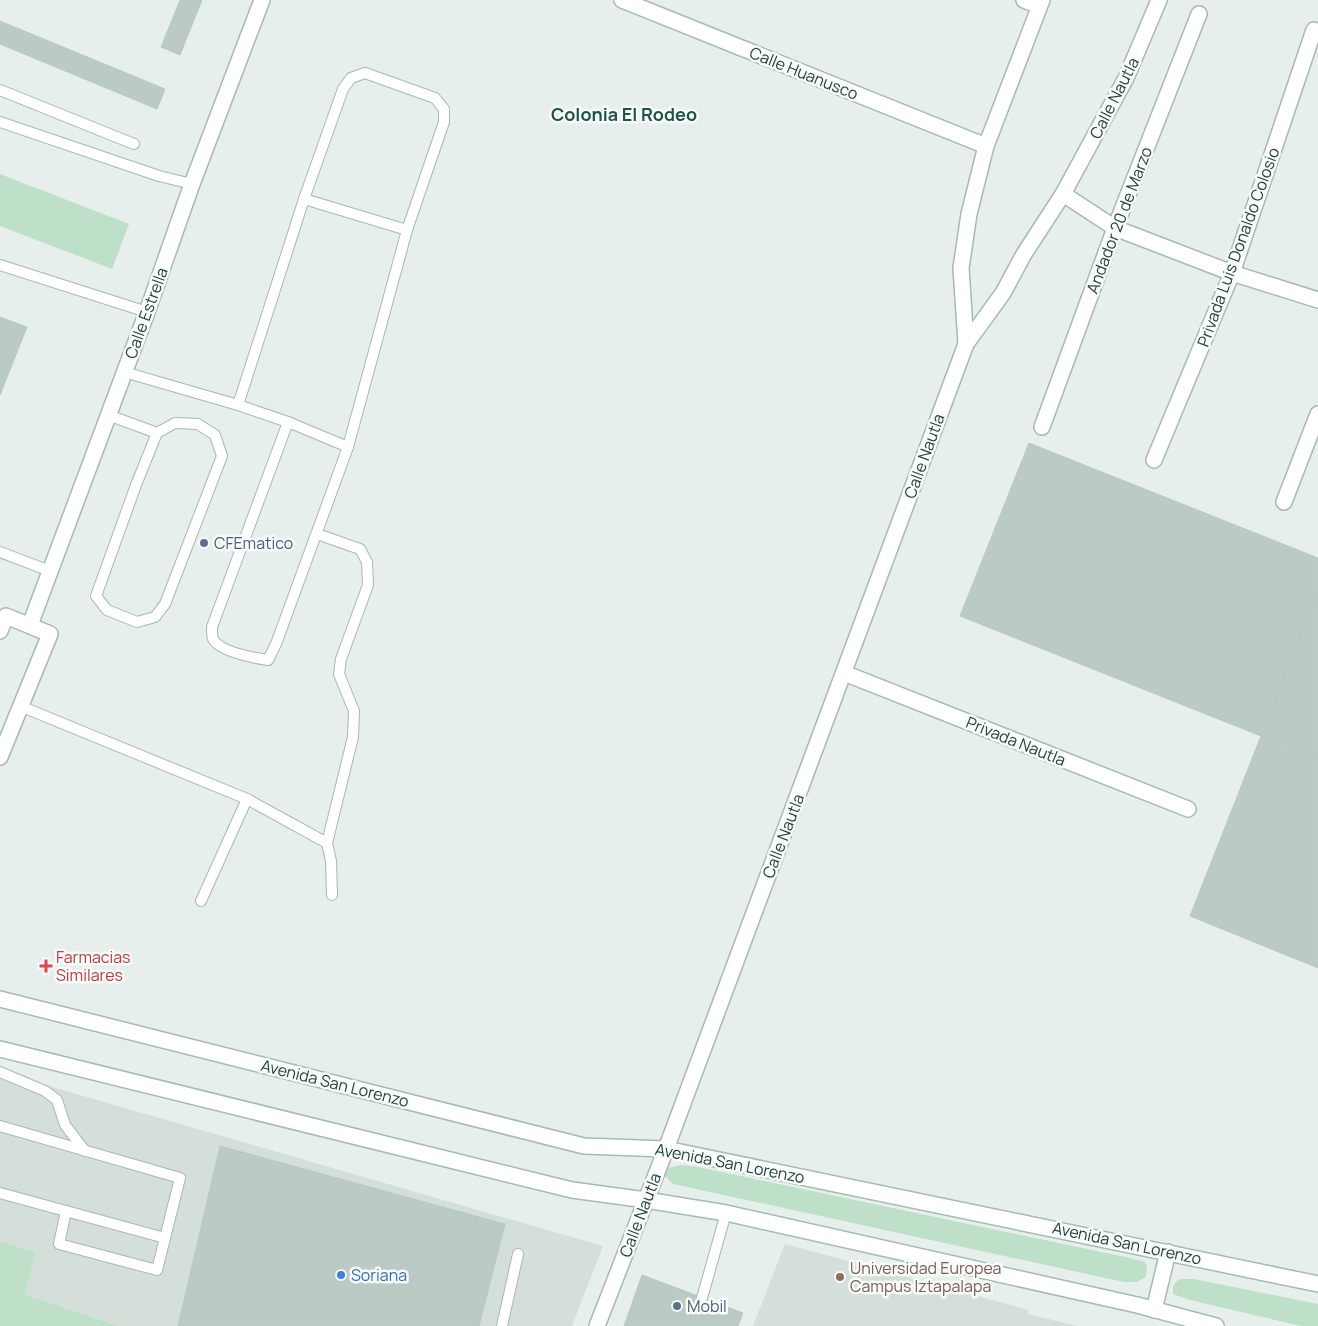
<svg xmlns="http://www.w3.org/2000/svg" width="1318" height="1326" viewBox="0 0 1318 1326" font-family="Manrope,sans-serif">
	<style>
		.built { fill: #d4dfda }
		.green { fill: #bfe0c8 }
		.building { fill: #bbcac4; stroke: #b8c9c2 }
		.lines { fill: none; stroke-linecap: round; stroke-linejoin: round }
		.lane-casing { stroke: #a8b8b2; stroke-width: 12 }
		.street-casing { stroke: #a8b8b2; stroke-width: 18 }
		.secondary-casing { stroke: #a4bbb3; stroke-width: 18 }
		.lane { stroke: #fff; stroke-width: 10 }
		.street { stroke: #fff; stroke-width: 15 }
		.secondary { stroke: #fff; stroke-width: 15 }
		.service-dot { fill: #5c6f8a; stroke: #f7fbf9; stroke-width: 2 }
		.health-dot { fill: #e0444e; stroke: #f7fbf9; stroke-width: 2 }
		.shop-dot { fill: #3f7fe0; stroke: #f7fbf9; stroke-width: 2 }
		.education-dot { fill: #8d6e63; stroke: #f7fbf9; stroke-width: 2 }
		.labels { text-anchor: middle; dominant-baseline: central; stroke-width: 5; stroke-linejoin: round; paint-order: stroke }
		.street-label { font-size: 16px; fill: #24423a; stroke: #f7fbf9 }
		.service-label { font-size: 16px; fill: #4e5e75; stroke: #f7fbf9; text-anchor: start }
		.health-label { font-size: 16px; fill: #be3a42; stroke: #f7fbf9; text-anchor: start }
		.education-label { font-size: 16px; fill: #785e54; stroke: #f7fbf9; text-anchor: start }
		.shop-label { font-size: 16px; fill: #366cbe; stroke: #f7fbf9; text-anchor: start }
		.neighbourhood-label { font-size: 18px; font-weight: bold; fill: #1f5548; stroke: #f7fbf9 }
	</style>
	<rect width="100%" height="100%" fill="#e6efeb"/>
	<g class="built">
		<polygon points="0,1072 603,1246 572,1326 120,1326 23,1295 36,1252 0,1241"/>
		<polygon points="785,1244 1029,1310 1027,1314 1079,1326 753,1326"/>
	</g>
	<g class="green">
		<polygon points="0,174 129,224 112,269 0,226"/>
		<polygon points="681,1165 698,1167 1130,1258 1145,1262 1147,1267 1146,1277 1137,1282 1124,1282 673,1184 664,1175 668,1168"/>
		<polygon points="0,1241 36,1252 24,1295 120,1326 0,1326"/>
		<polygon points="1179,1279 1194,1279 1318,1304 1318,1326 1301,1326 1190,1300 1173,1294 1173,1286"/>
	</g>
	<g class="building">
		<polygon points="180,0 202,0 180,55 161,47"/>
		<polygon points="0,21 165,89 157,109 0,44"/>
		<polygon points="0,317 27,327 0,395"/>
		<polygon points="1029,443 1318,558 1318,593 1261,736 960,616"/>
		<polygon points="1318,593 1318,759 1261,736"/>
		<polygon points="1261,736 1318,759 1318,968 1190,916"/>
		<polygon points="220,1146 505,1224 479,1326 178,1326"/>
		<polygon points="642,1275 743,1313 738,1326 624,1326"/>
	</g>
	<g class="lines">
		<g class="lane-casing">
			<g id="lane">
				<polyline points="0,90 134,144"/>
				<polyline points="0,122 159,176 192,184"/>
				<polyline points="304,199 407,230"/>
				<polyline points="0,265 147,312"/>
				<polyline points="124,372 238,405 288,422 348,447"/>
				<path d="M238,405L304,199L343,89L351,78L365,73L435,98L444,109V122L407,230L348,447L276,644L268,660C255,658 220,652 213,639C212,636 212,631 212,627L288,422"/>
				<polyline points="108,415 157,433"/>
				<polygon points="175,423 198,424 215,435 222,456 165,604 155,617 137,622 107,610 96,596 136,485 157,433"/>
				<polyline points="317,534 360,549 367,562 368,585 341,659 339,674 354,711 353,737 327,843"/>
				<polyline points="0,552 50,571"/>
				<polyline points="20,706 247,799 327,843 331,861 332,895"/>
				<polyline points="201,901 247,799"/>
				<polyline points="0,1072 45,1091 57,1100 65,1125 85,1151"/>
				<polyline points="0,1126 180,1178 165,1238 0,1193"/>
				<polyline points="66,1211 59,1244 157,1270 165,1238"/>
				<polyline points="702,1298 726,1213"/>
				<polyline points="502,1326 518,1254"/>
			</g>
		</g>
		<g class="street-casing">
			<g id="street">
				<polyline points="622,0 986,146"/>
				<polyline points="1024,0 1039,6"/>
				<polyline points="1063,194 1115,228 1232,273 1318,300"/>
				<polyline points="966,344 961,268 969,214 986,146 1042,0"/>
				<polyline points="1042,427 1115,228 1199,14"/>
				<polyline points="1154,460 1232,273 1314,30"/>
				<polyline points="1284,502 1318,414"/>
				<polyline points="30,625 147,312 192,184 262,0"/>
				<polyline points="0,631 6,616 50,634 0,757"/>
				<polyline points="844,673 1188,809"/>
				<polyline points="597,1326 666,1149 966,344 1003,293 1024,254 1063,194 1126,78 1159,0"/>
			</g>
		</g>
		<g class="secondary-casing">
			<g id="secondary">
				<polyline points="0,999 584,1146 666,1149 1318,1284"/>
				<polyline points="0,1049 572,1190 646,1200 726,1213 1137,1305 1216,1326"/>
				<polyline points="1154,1310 1168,1252"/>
			</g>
		</g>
		<use href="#lane" class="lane"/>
		<use href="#street" class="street"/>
		<use href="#secondary" class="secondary"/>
	</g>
	<g class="service-dot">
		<circle cx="204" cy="543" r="5"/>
		<circle cx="677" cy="1306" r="5"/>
	</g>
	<path class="health-dot" d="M43.5 958.5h5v5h5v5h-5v5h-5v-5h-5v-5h5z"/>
	<circle class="shop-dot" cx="341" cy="1275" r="5"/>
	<circle class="education-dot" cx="840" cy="1277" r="5"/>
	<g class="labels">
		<g class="street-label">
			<text transform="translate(804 73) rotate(22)">Calle Huanusco</text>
			<text transform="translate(1114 98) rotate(-63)">Calle Nautla</text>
			<text transform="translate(1119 220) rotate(-69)">Andador 20 de Marzo</text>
			<text transform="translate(1238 247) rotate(-70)">Privada Luis Donaldo Colosio</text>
			<text transform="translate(146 313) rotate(-70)">Calle Estrella</text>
			<text transform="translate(924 456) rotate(-70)">Calle Nautla</text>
			<text transform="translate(1016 741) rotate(22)">Privada Nautla</text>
			<text transform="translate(783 836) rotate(-69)">Calle Nautla</text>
			<text transform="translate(335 1083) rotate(14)">Avenida San Lorenzo</text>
			<text transform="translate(730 1163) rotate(11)">Avenida San Lorenzo</text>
			<text transform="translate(640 1215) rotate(-69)">Calle Nautla</text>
			<text transform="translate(1127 1243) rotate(12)">Avenida San Lorenzo</text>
		</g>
		<g class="service-label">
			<text x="214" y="543">CFEmatico</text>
			<text x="687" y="1306">Mobil</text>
		</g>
		<g class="health-label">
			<text x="56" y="957">Farmacias<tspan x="56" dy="18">Similares</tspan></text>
		</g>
		<g class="education-label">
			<text x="850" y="1268">Universidad Europea<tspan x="850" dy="18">Campus Iztapalapa</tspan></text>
		</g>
		<g class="shop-label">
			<text x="351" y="1275">Soriana</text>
		</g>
		<g class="neighbourhood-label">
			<text x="624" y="114">Colonia El Rodeo</text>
		</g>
	</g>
</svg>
